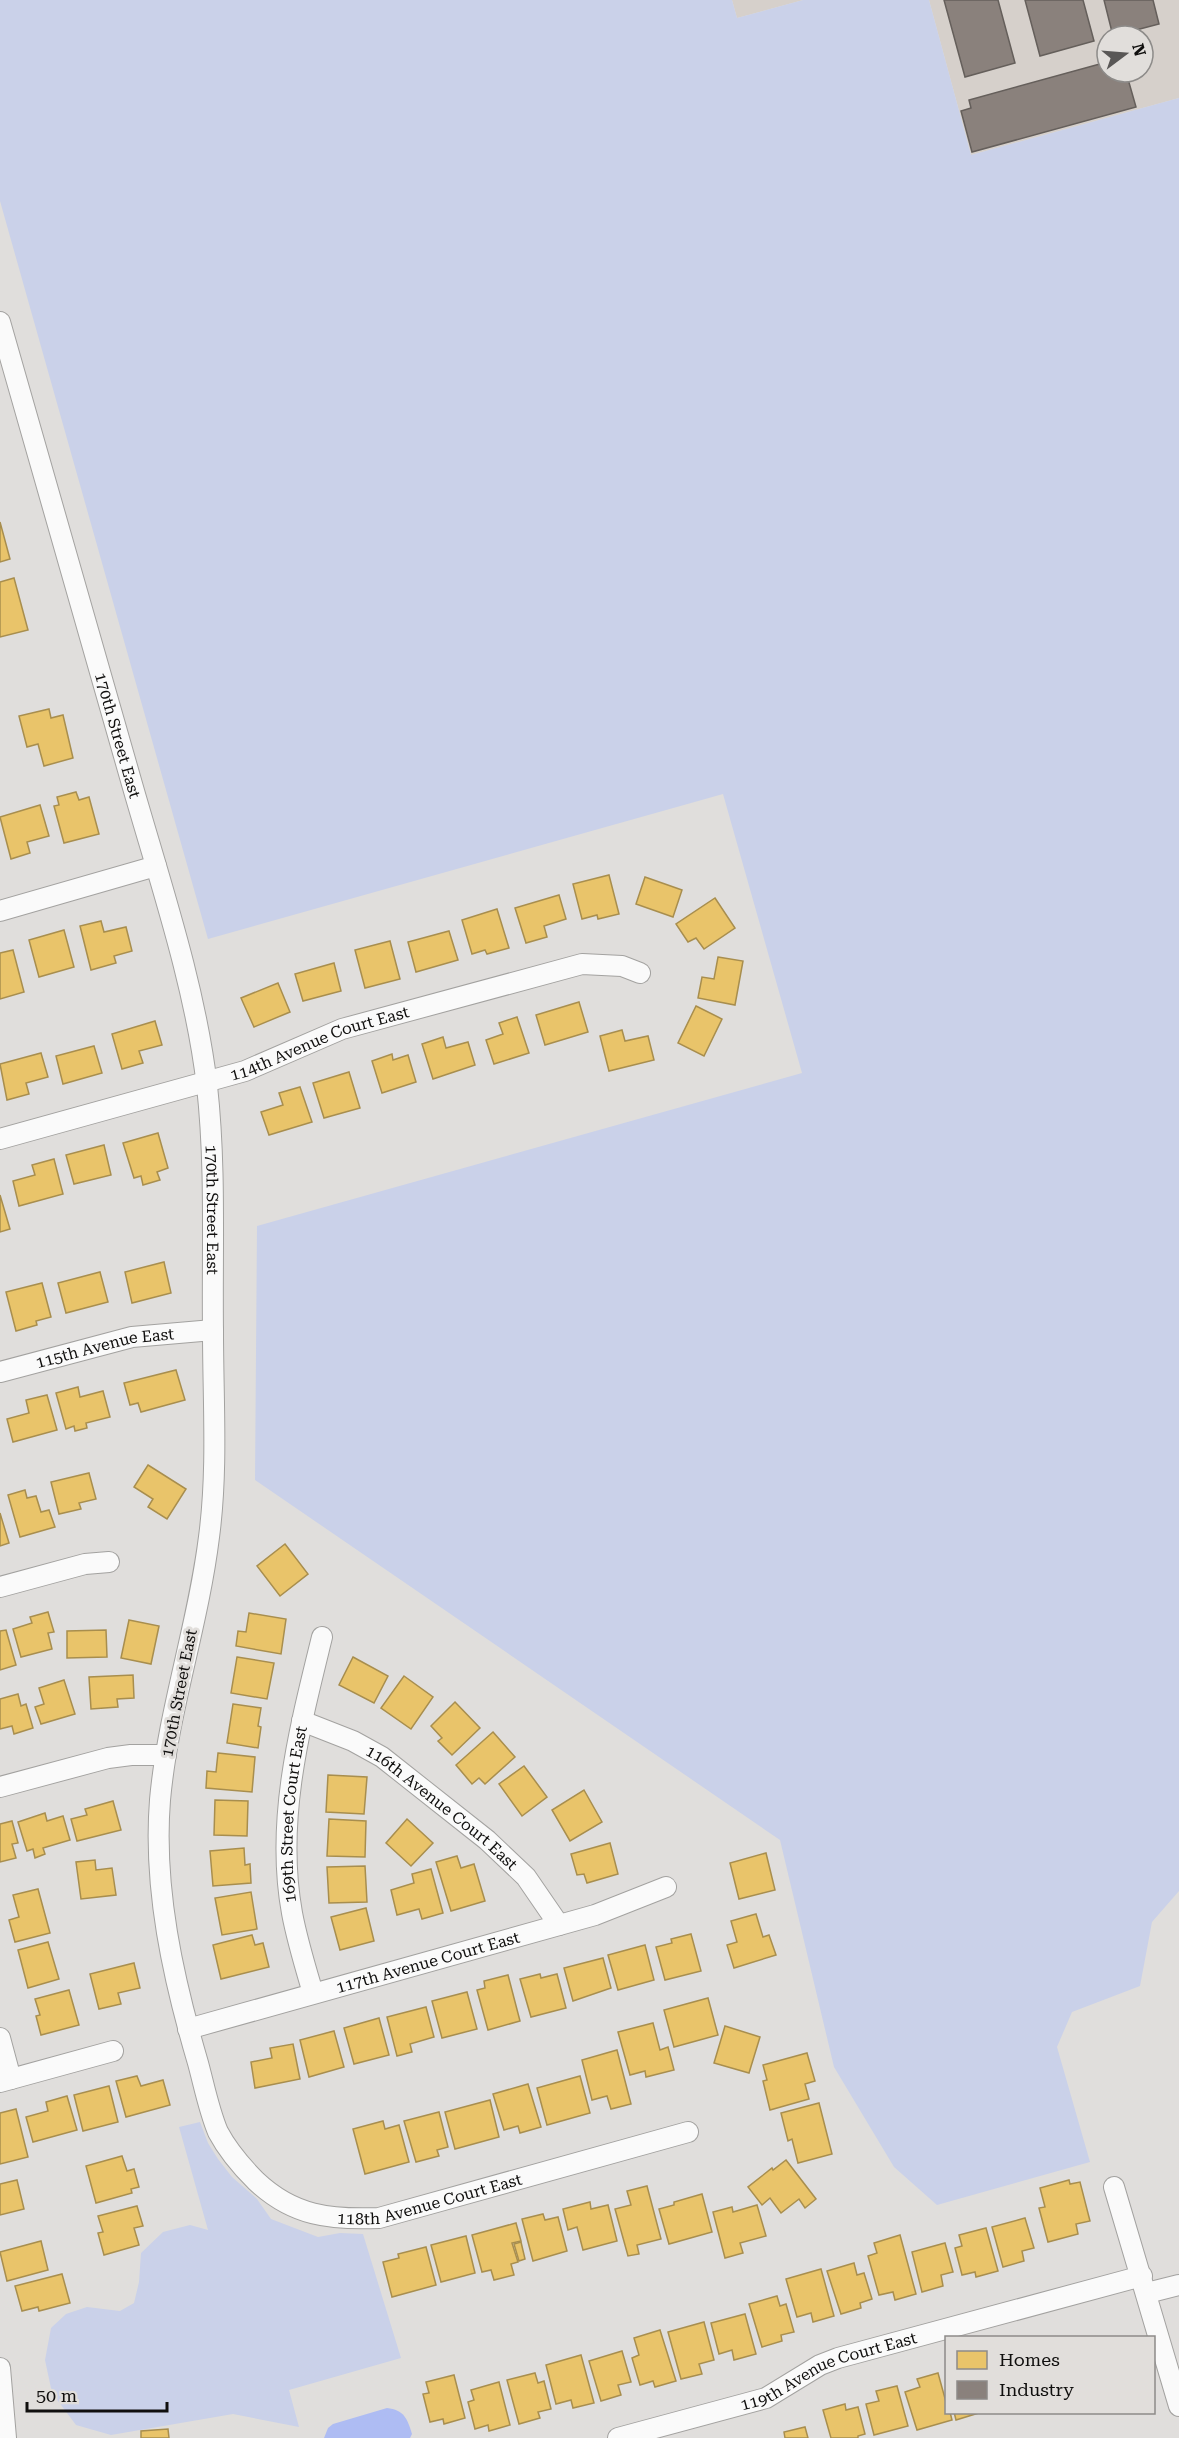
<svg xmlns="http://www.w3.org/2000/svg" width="1179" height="2438" viewBox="0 0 1179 2438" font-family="'Roboto Serif',serif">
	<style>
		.built { fill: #d6d0cb; fill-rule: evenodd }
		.green { fill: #cad1e9 }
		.water { fill: #aebcf3 }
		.homes { fill: #e9c46a; stroke: #a88e4e; stroke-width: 1.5 }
		.industry { fill: #8a817c; stroke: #655f5b; stroke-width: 1.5 }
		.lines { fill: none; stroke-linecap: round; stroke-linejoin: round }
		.minor-casing { stroke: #a3a2a0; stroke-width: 22 }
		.minor { stroke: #fafafa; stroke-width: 20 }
		.labels { text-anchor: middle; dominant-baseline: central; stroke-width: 6; stroke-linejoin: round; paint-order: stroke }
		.street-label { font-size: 16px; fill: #100f0e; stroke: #e1dedb }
	</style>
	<rect width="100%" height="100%" fill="#e0dedc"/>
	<g class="built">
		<polygon points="732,0 803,0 737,18"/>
		<path d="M929,0H1179V98L971,155ZM1107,36H1143V72H1107Z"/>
	</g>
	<g class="green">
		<polygon points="0,0 732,0 737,18 803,0 929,0 971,155 1179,98 1179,1891 1152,1922 1140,1986 1072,2012 1057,2047 1090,2162 937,2205 894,2167 834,2067 780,1840 255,1480 257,1226 802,1073 723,794 208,939 0,201"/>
		<polygon points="200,2122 208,2143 218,2159 232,2177 257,2199 271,2219 318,2237 340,2233 363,2234 401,2358 289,2390 299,2427 233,2414 111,2435 76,2425 52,2393 45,2360 51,2328 66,2314 87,2307 120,2311 134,2303 139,2282 141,2253 163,2232 190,2225 208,2230 179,2127"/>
	</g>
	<path class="water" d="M387,2408C404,2410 407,2418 412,2434L410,2438H324L328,2428L333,2424Z"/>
	<g class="homes">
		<polygon points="0,522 10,559 0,562"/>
		<polygon points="14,578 28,630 0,637 0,582"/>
		<polygon points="49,709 51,718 63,715 73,758 44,766 38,744 27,747 19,716"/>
		<polygon points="76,792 79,800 89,797 99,834 64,843 54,806 59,805 57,797"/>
		<polygon points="40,805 49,836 27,842 30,853 11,859 0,817"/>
		<polygon points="609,875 619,914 598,919 597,915 582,919 573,884"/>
		<polygon points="645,877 682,890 673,917 636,904"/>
		<polygon points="559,895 566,919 544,926 547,937 526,943 515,908"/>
		<polygon points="715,898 735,928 704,949 696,938 688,942 676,924"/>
		<polygon points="497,909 509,948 487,954 485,950 472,954 462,920"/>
		<polygon points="101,921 104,932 126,927 132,951 114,956 116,963 91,970 80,926"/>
		<polygon points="64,930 74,967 39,977 29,940"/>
		<polygon points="449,931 458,960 416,972 408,942"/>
		<polygon points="390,941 400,979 365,988 355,950"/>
		<polygon points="13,950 24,992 0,999 0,953"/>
		<polygon points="718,957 743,961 735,1005 698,998 702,977 714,979"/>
		<polygon points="334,963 341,991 303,1001 295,974"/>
		<polygon points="278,983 290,1012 254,1027 241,998"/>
		<polygon points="579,1002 588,1032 545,1045 536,1015"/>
		<polygon points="696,1006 722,1019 704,1056 678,1043"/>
		<polygon points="517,1017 529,1053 494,1064 486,1040 503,1034 499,1023"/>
		<polygon points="155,1021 162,1045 139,1051 143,1063 122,1069 112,1034"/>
		<polygon points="622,1030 625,1041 648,1036 654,1060 609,1071 600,1036"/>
		<polygon points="443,1037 446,1048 468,1042 475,1065 433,1079 422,1044"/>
		<polygon points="94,1046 102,1073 63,1084 56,1056"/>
		<polygon points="41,1053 48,1077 26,1083 29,1094 7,1100 0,1064"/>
		<polygon points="392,1054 393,1060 408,1055 416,1082 382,1093 372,1061"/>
		<polygon points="349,1072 360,1108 324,1118 313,1083"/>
		<polygon points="300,1087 312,1122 269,1135 261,1112 283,1105 279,1093"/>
		<polygon points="158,1133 168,1168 157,1172 160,1180 143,1185 141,1176 134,1178 123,1143"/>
		<polygon points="104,1145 111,1175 74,1184 66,1155"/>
		<polygon points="54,1159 63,1194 19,1206 13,1181 35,1175 32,1165"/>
		<polygon points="0,1195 10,1229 0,1232"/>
		<polygon points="164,1262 171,1293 132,1303 125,1272"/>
		<polygon points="100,1272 108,1302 66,1313 58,1283"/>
		<polygon points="42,1283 51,1317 36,1321 37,1325 16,1331 6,1292"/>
		<polygon points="176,1370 185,1400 141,1412 138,1403 130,1405 124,1383"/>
		<polygon points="78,1387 80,1397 103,1391 110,1417 86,1423 87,1428 75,1431 74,1426 66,1429 56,1393"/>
		<polygon points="47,1395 57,1430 13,1442 7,1419 29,1413 26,1400"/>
		<polygon points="148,1465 186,1489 167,1519 148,1507 153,1499 134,1487"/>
		<polygon points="89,1473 96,1499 79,1503 81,1509 59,1514 51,1482"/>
		<polygon points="25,1490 27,1498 36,1496 41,1512 49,1510 55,1527 20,1537 8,1495"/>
		<polygon points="0,1513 9,1543 0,1546"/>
		<polygon points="285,1544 308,1574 280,1596 257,1566"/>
		<polygon points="48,1612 54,1632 48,1633 52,1649 21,1657 13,1629 32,1623 30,1617"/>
		<polygon points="249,1613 286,1619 281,1654 236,1646 238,1631 246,1632"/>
		<polygon points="129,1620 159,1626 151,1664 121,1658"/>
		<polygon points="6,1630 16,1665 0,1670 0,1631"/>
		<polygon points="106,1630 107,1657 67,1658 67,1631"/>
		<polygon points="237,1657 274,1663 267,1699 231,1693"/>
		<polygon points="353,1657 388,1676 374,1703 339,1685"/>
		<polygon points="133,1675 134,1698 117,1699 118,1707 91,1709 89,1677"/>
		<polygon points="404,1676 433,1697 411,1729 381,1708"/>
		<polygon points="64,1680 75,1714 41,1724 35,1707 44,1704 39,1688"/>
		<polygon points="18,1694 21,1706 26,1704 33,1728 14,1734 12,1726 0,1729 0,1699"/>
		<polygon points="455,1702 480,1728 452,1755 438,1741 442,1738 431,1726"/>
		<polygon points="233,1704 261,1708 258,1726 261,1727 258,1748 227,1743"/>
		<polygon points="493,1732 515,1757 485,1784 479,1778 472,1784 456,1765"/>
		<polygon points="218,1753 255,1757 252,1792 206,1788 207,1771 216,1772"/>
		<polygon points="524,1766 547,1797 522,1816 499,1784"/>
		<polygon points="328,1775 367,1777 364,1814 326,1812"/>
		<polygon points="584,1790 602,1822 570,1841 552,1810"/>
		<polygon points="215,1800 248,1801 247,1836 214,1835"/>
		<polygon points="113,1801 121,1830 77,1841 71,1819 87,1815 85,1809"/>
		<polygon points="45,1813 47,1821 63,1816 70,1840 43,1848 45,1854 35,1858 33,1849 27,1851 18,1822"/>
		<polygon points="329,1819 366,1821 365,1857 327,1856"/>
		<polygon points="407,1819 433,1843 411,1866 386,1843"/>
		<polygon points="12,1821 18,1843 12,1844 16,1858 0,1862 0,1824"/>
		<polygon points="610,1843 618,1874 587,1883 584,1874 577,1875 571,1854"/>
		<polygon points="244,1848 245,1865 250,1864 251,1883 213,1886 210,1851"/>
		<polygon points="766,1853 775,1890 739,1899 730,1863"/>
		<polygon points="457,1856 461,1868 474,1864 485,1901 451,1911 436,1862"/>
		<polygon points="95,1860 96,1870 112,1868 116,1895 81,1899 76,1862"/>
		<polygon points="365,1866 367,1902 329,1903 327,1867"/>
		<polygon points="431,1869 443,1913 422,1919 419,1909 397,1915 391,1890 414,1883 412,1874"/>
		<polygon points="38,1889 50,1933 15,1942 9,1920 19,1917 13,1895"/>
		<polygon points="251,1892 257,1929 222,1935 215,1898"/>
		<polygon points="366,1908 374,1941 340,1950 331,1917"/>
		<polygon points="756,1914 763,1937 769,1935 776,1955 734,1968 727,1945 737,1942 731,1921"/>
		<polygon points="691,1934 701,1971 665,1980 656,1947 672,1943 671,1939"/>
		<polygon points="252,1935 255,1945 263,1943 269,1967 221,1979 213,1945"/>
		<polygon points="48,1942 59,1979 28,1988 18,1950"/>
		<polygon points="645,1945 654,1980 618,1990 608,1955"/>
		<polygon points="603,1958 611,1988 573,2001 564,1968"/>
		<polygon points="134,1963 140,1988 118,1993 121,2004 99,2009 90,1974"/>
		<polygon points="540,1974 541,1978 557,1974 566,2008 531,2017 520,1979"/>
		<polygon points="508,1975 520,2021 488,2030 477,1990 485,1988 484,1981"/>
		<polygon points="69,1990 79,2025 41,2035 36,2016 40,2015 35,1999"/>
		<polygon points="467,1992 477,2029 442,2038 432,2001"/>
		<polygon points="708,1998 718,2035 674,2047 664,2010"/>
		<polygon points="426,2007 434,2037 410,2044 412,2052 397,2056 387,2017"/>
		<polygon points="379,2018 389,2055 354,2064 344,2028"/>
		<polygon points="653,2023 660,2050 668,2047 674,2070 646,2077 645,2071 630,2075 618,2032"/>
		<polygon points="725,2026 760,2037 749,2073 714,2063"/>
		<polygon points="334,2031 344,2067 309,2077 300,2040"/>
		<polygon points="293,2044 300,2079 255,2088 251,2062 272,2058 270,2048"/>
		<polygon points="617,2050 631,2104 611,2109 607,2096 592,2100 582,2060"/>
		<polygon points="807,2053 815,2081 805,2084 809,2099 770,2110 763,2081 767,2080 763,2065"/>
		<polygon points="137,2076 141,2086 163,2080 170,2105 126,2117 116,2081"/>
		<polygon points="580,2076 590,2113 547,2125 537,2088"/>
		<polygon points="528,2084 541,2127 520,2133 518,2126 504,2130 493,2094"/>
		<polygon points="109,2086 118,2122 83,2131 74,2095"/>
		<polygon points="67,2096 77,2130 33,2142 26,2117 48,2111 46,2102"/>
		<polygon points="490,2100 499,2137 455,2149 445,2112"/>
		<polygon points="819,2103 832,2154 798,2163 792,2139 788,2141 781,2113"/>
		<polygon points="16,2109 28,2157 0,2164 0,2113"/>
		<polygon points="439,2112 448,2147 437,2150 439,2156 416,2162 404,2121"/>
		<polygon points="383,2121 385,2129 399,2125 409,2162 365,2174 353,2129"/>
		<polygon points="122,2156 127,2171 134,2169 139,2187 131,2189 132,2193 96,2203 86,2166"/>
		<polygon points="786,2160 816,2199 805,2208 799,2199 781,2213 770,2198 762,2205 748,2187 772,2168 773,2170"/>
		<polygon points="17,2180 24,2209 0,2215 0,2184"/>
		<polygon points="1069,2180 1070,2184 1080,2182 1090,2221 1076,2224 1078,2234 1048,2242 1039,2208 1045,2207 1040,2188"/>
		<polygon points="647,2186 661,2239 637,2245 639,2254 628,2256 615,2209 631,2205 627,2191"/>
		<polygon points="702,2194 712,2232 669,2244 659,2209 674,2205 674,2202"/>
		<polygon points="590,2202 591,2209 608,2205 617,2241 583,2250 577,2227 568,2230 563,2209"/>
		<polygon points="757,2205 766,2236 740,2243 743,2253 725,2258 713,2212 732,2207 733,2212"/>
		<polygon points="137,2206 143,2226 134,2228 139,2245 104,2255 98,2233 103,2232 98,2216"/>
		<polygon points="543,2214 545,2220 558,2217 567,2251 533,2261 522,2219"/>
		<polygon points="1025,2218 1034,2248 1022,2251 1024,2261 1003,2267 992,2227"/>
		<polygon points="516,2223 521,2241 512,2243 518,2262 511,2264 514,2275 494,2280 491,2270 482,2272 472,2235"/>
		<polygon points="986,2228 998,2271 976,2277 975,2272 962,2275 955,2248 962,2246 959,2235"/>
		<polygon points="900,2235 916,2294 895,2300 893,2292 879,2295 868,2256 877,2253 874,2243"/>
		<polygon points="466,2236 475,2273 441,2282 431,2245"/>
		<polygon points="41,2241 48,2270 7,2281 0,2252"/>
		<polygon points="521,2242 525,2259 519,2261 514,2244"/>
		<polygon points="945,2243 953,2272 941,2275 943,2286 922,2292 912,2252"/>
		<polygon points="426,2247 436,2285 392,2297 383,2262 399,2258 398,2254"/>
		<polygon points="854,2263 857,2275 864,2273 872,2299 860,2303 861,2308 841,2314 827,2271"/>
		<polygon points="821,2269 834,2316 813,2322 811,2313 797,2317 786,2279"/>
		<polygon points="62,2274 70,2303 39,2311 38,2307 22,2311 15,2286"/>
		<polygon points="777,2296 780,2306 786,2304 794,2332 781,2335 782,2341 762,2347 749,2304"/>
		<polygon points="745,2314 756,2354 734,2360 732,2350 719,2354 711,2323"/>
		<polygon points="704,2322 714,2360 699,2364 702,2374 681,2379 668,2332"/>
		<polygon points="660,2330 676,2381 655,2387 653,2381 640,2385 632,2358 639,2355 634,2338"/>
		<polygon points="622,2351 631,2382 618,2385 621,2395 601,2401 589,2361"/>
		<polygon points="581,2355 594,2403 573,2408 571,2400 556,2404 546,2365"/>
		<polygon points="535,2373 538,2383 544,2381 551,2409 538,2412 540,2418 519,2424 507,2380"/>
		<polygon points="938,2373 946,2402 946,2412 950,2412 952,2420 917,2430 905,2392 920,2387 917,2379"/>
		<polygon points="454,2375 465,2418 444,2424 443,2419 430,2422 423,2394 429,2393 426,2382"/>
		<polygon points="499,2382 510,2425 489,2431 488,2425 475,2429 468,2402 474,2400 471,2390"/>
		<polygon points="897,2386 908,2426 874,2435 866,2404 879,2401 876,2391"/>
		<polygon points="845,2404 846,2410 858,2407 865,2434 858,2436 858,2438 831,2438 823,2410"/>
		<polygon points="954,2412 982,2412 956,2420"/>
		<polygon points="805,2427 808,2438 785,2438 784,2432"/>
		<polygon points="168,2429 169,2438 141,2438 141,2431"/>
	</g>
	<g class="industry">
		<polygon points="944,0 998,0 1015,63 965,77"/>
		<polygon points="1025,0 1083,0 1094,41 1040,56"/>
		<polygon points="1104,0 1153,0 1159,24 1113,36"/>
		<polygon points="1107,62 1107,72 1126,72 1136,107 972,152 961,111 971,108 969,100"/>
	</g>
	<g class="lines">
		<g class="minor-casing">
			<g id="minor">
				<path id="s1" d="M0,322C43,474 87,625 130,777C158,876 195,983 207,1086C216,1167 212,1250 213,1332C213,1400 218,1469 209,1537C198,1626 168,1711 160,1800C153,1888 173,1978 198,2063C204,2085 209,2111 218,2132C227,2149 242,2167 256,2181C293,2216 330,2220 379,2218L688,2132"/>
				<polyline points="0,911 156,866"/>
				<path id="s2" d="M0,1139L245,1071L342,1029L582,964L622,966L640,973"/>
				<path id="s3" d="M0,1372L132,1337L213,1330"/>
				<polyline points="0,1587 85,1564 109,1562"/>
				<path id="s4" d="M302,1721L353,1741L382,1757L487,1840L526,1877L559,1925"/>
				<polyline points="0,1787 108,1758 131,1755 166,1755"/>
				<path id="s5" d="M313,1993C305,1966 297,1940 292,1913C275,1820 300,1727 322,1637"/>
				<path id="s6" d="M188,2029L595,1915L666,1887"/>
				<polyline points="0,2038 11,2079"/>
				<polyline points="0,2082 113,2051"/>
				<polyline points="1114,2187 1179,2406"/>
				<polyline points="1147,2293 1179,2285"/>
				<polyline points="0,2368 6,2438"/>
				<path id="s7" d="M618,2438L766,2398L820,2365L838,2358L1142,2276"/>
			</g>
		</g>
		<use href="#minor" class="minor"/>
	</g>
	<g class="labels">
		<g class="street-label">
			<text stroke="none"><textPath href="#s1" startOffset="430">170th Street East</textPath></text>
			<text stroke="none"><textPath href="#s2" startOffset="334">114th Avenue Court East</textPath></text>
			<text stroke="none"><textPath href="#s1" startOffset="916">170th Street East</textPath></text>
			<text stroke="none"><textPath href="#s3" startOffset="108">115th Avenue East</textPath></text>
			<text transform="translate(179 1693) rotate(-79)">170th Street East</text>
			<text stroke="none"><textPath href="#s4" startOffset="166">116th Avenue Court East</textPath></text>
			<text stroke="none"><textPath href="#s5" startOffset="182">169th Street Court East</textPath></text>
			<text stroke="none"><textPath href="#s6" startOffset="249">117th Avenue Court East</textPath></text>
			<text stroke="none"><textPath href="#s1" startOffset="2098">118th Avenue Court East</textPath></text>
			<text stroke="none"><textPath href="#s7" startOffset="222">119th Avenue Court East</textPath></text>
		</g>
	</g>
	<rect x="945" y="2336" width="210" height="78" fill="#e1dedb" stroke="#8d8b89" stroke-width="1.5"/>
	<rect x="957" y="2351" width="30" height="18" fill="#e9c46a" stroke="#8d8b89" stroke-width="1.5"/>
	<text x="999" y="2366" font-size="18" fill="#100f0e">Homes</text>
	<rect x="957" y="2381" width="30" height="18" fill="#8a817c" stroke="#8d8b89" stroke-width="1.5"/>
	<text x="999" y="2396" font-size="18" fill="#100f0e">Industry</text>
	<g transform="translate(1125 54) rotate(74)"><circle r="28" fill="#e1dedb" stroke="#8d8b89" stroke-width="1.5"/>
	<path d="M0-4.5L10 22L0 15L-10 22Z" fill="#595756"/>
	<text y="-9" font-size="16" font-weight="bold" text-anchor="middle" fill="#100f0e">N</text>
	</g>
	<path d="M27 2402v9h140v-9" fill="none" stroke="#100f0e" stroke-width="3"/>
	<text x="36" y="2402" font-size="18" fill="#100f0e" stroke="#e1dedb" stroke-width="4.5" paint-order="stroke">50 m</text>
</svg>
